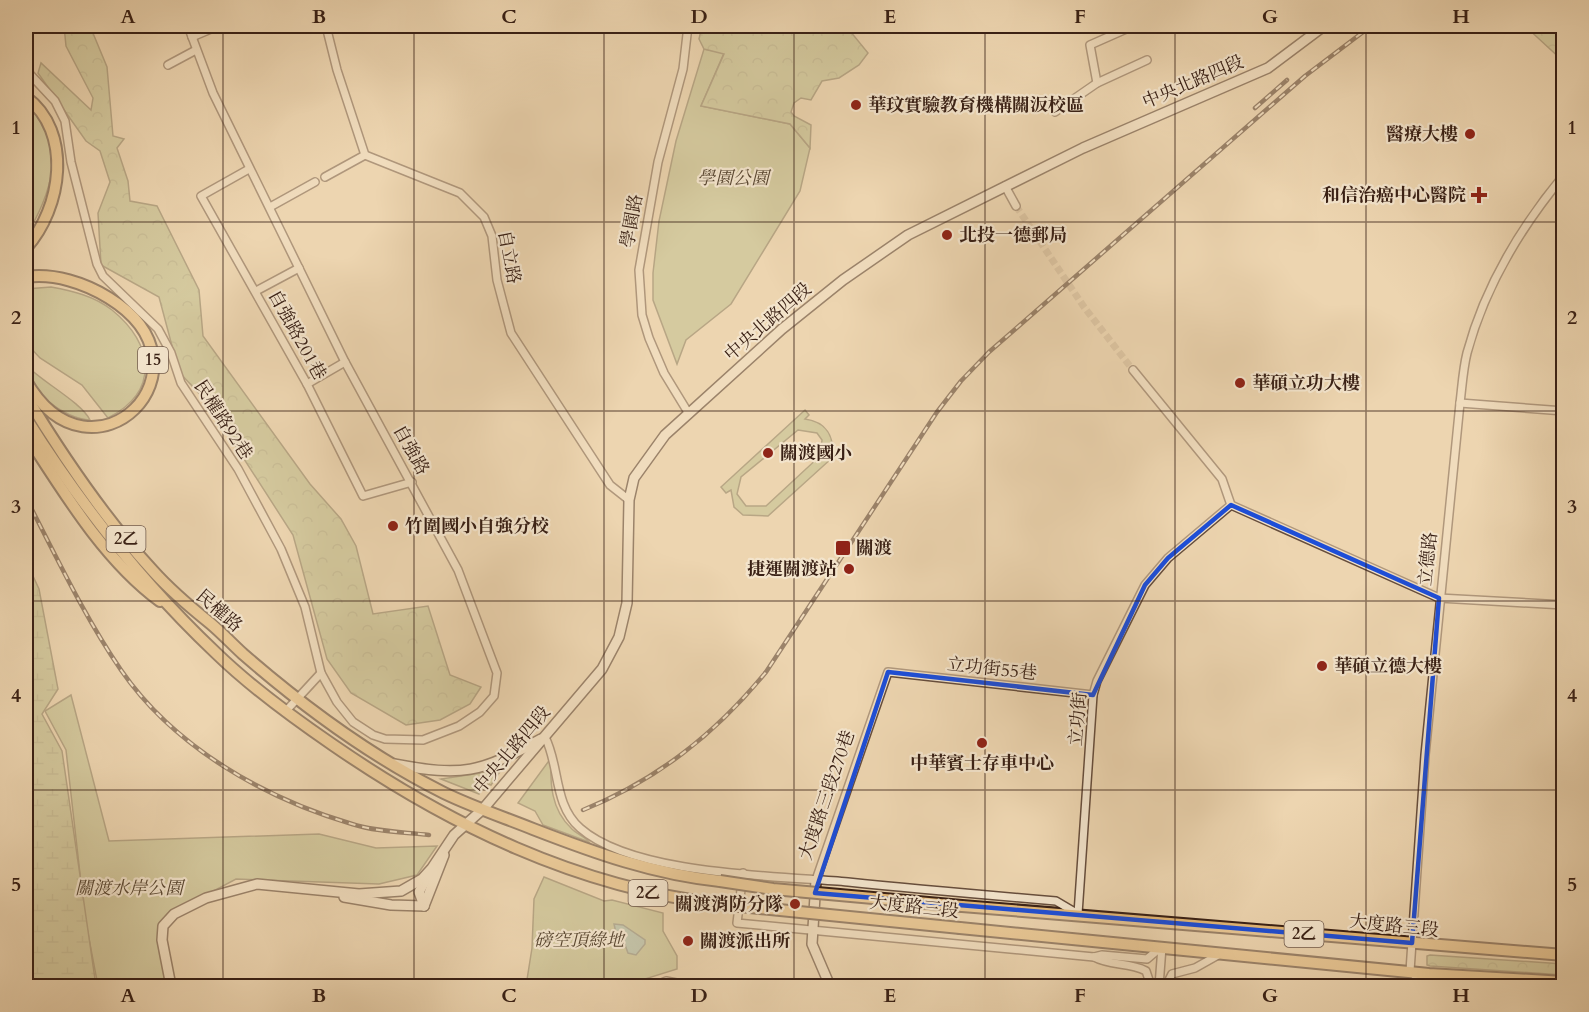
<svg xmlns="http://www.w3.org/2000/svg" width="1589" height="1012" viewBox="0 0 1589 1012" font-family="Cardo,'Noto Serif TC',serif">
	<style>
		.green { fill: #b9bd8b; stroke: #796e50; stroke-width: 1.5; fill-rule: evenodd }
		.forest { fill: url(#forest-crowns); stroke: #796e50; stroke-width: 1.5 }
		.wetland { fill: url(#wetland-marsh); stroke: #796e50; stroke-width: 1.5 }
		.water { fill: #99b8ac; stroke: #737b70; stroke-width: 1.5 }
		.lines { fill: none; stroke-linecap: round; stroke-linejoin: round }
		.street-tunnel { stroke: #c9b191; stroke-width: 7; stroke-dasharray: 7 3.5; stroke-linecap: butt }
		.street-casing { stroke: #664d3c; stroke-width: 10 }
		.secondary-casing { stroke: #392015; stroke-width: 12 }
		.primary-casing { stroke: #392015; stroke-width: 14 }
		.street { stroke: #f3e4cc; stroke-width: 7 }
		.secondary { stroke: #f3e4cc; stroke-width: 9 }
		.primary { stroke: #e6ba78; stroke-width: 10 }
		.rail-casing { stroke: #392015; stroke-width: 4.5 }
		.rail { stroke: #f3e4cc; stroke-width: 2; stroke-dasharray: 7; stroke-linecap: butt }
		.primary-bridge-casing { stroke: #392015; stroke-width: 14; stroke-linecap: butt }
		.primary-bridge { stroke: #e6ba78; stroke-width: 10 }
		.marked { fill: none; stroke: #1d4ed8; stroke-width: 4.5; stroke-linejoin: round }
		.grid { fill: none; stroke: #392015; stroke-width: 1.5; stroke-opacity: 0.55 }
		.poi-dot { fill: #8f2418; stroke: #f3e4cc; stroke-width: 2 }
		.labels { text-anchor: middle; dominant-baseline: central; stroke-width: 4.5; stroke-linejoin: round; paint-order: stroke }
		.shield { fill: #f3e4cc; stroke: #715b4c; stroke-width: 1.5 }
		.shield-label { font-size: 16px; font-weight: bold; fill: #392015 }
		.street-label { font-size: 18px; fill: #392015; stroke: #f3e4cc }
		.poi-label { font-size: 18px; font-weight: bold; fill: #392015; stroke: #f3e4cc; text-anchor: start }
		.park-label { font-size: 18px; font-style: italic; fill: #594732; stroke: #f3e4cc }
		.neatline { fill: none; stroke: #392015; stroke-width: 2 }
		.grid-label { font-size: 20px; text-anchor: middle; font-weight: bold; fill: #392015 }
	</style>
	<defs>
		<pattern id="forest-crowns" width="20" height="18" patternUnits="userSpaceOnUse" patternTransform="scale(1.5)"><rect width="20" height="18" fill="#b9bd8b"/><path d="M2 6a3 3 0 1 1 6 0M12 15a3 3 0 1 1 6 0" fill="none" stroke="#a0a277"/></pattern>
		<pattern id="wetland-marsh" width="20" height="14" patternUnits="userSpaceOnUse" patternTransform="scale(1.5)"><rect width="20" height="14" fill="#b9bd8b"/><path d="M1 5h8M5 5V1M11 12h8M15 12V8" fill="none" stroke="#a0a277"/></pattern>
	</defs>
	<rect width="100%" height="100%" fill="#edd5b0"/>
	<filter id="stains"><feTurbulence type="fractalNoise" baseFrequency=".00333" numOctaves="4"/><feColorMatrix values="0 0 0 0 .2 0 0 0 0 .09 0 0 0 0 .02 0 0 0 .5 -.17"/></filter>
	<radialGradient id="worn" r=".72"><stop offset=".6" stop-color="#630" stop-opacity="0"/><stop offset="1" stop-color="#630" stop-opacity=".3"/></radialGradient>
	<g class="green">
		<polygon points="704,49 724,53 701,106 790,124 810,148 800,191 731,304 686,340 677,364 653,300 653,273 659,221 676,141"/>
		<path d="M26,104C72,134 50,199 26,235Z"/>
		<path d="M51,287C73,291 94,296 112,310C154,344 160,391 108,418L82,385L40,358L26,343V310L28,309L26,289Z"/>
		<path d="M26,365C42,382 81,402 90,420C65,419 26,391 26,365Z"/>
		<path d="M805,410L809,415L805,419C826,422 835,436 832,458L768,516L743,515L734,507L731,490L726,493L721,487ZM798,430L817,433L822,440L820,456L766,506H746L737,494L741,477Z"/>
		<polygon points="71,695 109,841 319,834 376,848 437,846 417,875 379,884 236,879 170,914 159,927 171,986 98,986 85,918 66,750 45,711"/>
		<path d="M551,758C550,784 551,809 571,828C576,834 585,836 589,842L543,825L535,811L518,803Z"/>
		<polygon points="501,770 491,785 485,783 479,794 441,779"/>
		<polygon points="544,877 604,901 612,900 663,913 663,931 677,956 677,969 632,983 631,986 526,986 532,948 534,899"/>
	</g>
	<g class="forest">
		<polygon points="64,26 90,26 107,67 113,136 124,139 117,148 128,181 130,201 157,206 199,290 203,336 310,484 341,519 356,546 373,614 428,606 450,675 481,687 470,704 440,720 406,725 351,693 327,659 293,535 208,403 179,372 159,297 101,265 98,213 110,182 100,151 86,141 38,73 41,63 91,110 93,98 66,46"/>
		<polygon points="702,26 819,26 818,29 827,31 846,26 868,53 859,65 839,78 822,81 811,100 801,98 794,103 791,112 794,116 811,125 810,148 790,124 701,106 724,54 704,49 699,39"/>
		<polygon points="1525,26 1563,26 1563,61"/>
		<polygon points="1430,955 1563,964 1563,975 1430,966 1427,965 1427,956"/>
	</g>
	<polygon class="wetland" points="26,561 39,589 58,689 42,714 62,751 96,986 26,986"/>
	<polygon class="water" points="614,924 623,925 645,940 645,944 636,955 628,953 624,942 617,937"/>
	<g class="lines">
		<polyline class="street-tunnel" points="1016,206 1084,307 1133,370"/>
		<g class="street-casing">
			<g id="street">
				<polyline points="326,26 337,70 365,155 460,193 484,217 492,236 497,280 511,333 610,485 629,500"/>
				<polyline points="688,26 683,69 658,162 639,270 642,315 649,338 664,373 689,414"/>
				<polyline points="192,37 218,26"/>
				<polyline points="168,65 196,50"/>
				<polyline points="26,70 55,101 65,121 71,162 97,264 103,276 158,329 171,353 181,383 238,469 281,549 305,607 321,673 337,702 353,722 373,735 385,739 423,740 459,726 480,712 494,696 497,673 458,570 345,362 213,93 188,26"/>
				<polyline points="1097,83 1090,45 1133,26"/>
				<polyline points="1055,112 1097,83 1147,60"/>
				<polyline points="249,169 201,196 307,384 363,496 412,482"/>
				<polyline points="325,177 365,155"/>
				<polyline points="1005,186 1016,206"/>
				<polyline points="270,207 315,182"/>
				<polyline points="256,291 299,268"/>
				<polyline points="1133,370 1222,479 1231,505 1439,598 1564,605"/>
				<polyline points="307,384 345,362"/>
				<polyline points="1460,403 1564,411"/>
				<polyline points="285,712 321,673"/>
				<path d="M545,737C560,766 553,804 580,828C633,875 777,876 848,882C917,889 986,895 1056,901L1078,914L1093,695L1097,681L1145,585L1168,558L1231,505"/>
				<polyline points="743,873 737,923 1094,957 1102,955 1147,959 1160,948"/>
				<polyline points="816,880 888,672 1093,695"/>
				<path d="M1094,957C1110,966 1129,962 1146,971L1151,986"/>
				<polyline points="654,986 666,981 692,986"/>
				<polyline points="1159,986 1162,947"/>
				<polyline points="1166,986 1172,974 1195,968 1220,954"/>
				<path d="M1472,986L1423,983L1410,971L1425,755L1460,403C1462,387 1463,369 1467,353C1485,286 1520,228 1564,175"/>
			</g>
		</g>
		<g class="secondary-casing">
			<g id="secondary">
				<path d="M394,764C464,777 479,773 541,739"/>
				<polyline points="816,880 812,944 830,986"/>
				<polyline points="344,897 391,905 424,906"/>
				<polyline points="424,906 444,855"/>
				<polyline points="424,906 419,892 428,876"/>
				<polyline points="171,986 162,940 163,926 174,914 206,898 257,884 359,894 401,891 422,879 432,868 454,835 483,809 602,669 619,637 627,603 629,500 634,478 665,435 782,329 843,280 908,235 1083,148 1268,68 1324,26"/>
			</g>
		</g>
		<g class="primary-casing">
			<g id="primary">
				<path d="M26,97C73,132 62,208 26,248"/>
				<path d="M26,277C54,273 85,283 109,298C222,368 92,496 26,381"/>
				<path d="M26,396C63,457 104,518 153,571C171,591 190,607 210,623C222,633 232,644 243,654C304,707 372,757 444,793C473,807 503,817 533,829C595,853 653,874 720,881"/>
				<path d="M26,418C79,502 143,584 216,653C252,688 292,717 333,745C449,825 577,887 719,904"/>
				<path d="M26,434C63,491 104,560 160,601"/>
				<polyline points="962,906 1564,955"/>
				<polyline points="960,928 1429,974 1564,982"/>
			</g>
		</g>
		<use href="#street" class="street"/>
		<use href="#secondary" class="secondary"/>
		<use href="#primary" class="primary"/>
		<g class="rail-casing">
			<g id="rail">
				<polyline points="1255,108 1287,80"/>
				<path d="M26,498C56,556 84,616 121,670C174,747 264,798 352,824C377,832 404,832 429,835"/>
				<path d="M583,810C657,780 715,734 766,672L937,412L961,381L989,352L1305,76L1371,26"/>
			</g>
		</g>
		<use href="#rail" class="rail"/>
		<g class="primary-bridge-casing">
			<g id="primary-bridge">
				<polyline points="720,881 773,889 962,906"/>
				<polyline points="719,904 960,928"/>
			</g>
		</g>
		<use href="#primary-bridge" class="primary-bridge"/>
	</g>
	<path d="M0 0H1589V1012H0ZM1231,505L1439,598L1412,943L815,893L888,672L1093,695L1145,585L1168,558Z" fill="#edd5b0" fill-opacity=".55" fill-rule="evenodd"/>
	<path class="marked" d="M1231,505L1439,598L1412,943L815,893L888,672L1093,695L1145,585L1168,558Z"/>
	<path class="grid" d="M223,26V986M414,26V986M604,26V986M794,26V986M985,26V986M1175,26V986M1366,26V986M26,222H1564M26,411H1564M26,601H1564M26,790H1564"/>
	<g class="poi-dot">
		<circle cx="856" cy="105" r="6"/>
		<circle cx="1470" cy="134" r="6"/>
		<path d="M1476 186h6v6h6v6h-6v6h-6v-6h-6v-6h6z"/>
		<circle cx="947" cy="235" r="6"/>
		<circle cx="1240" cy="383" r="6"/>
		<circle cx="768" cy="453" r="6"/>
		<circle cx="393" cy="526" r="6"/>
		<rect x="835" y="540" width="16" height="16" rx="3"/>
		<circle cx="849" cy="569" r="6"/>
		<circle cx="1322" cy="666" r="6"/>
		<circle cx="982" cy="743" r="6"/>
		<circle cx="795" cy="904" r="6"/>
		<circle cx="688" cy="941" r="6"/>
	</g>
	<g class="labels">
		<g class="shield">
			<rect x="138" y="347" width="30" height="26" rx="4.5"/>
			<rect x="106.5" y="526" width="39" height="26" rx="4.5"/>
			<rect x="628.5" y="880" width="39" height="26" rx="4.5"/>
			<rect x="1284.5" y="921" width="39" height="26" rx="4.5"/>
		</g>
		<g class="shield-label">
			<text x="153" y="360">15</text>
			<text x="126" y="539">2乙</text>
			<text x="648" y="893">2乙</text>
			<text x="1304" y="934">2乙</text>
		</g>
		<g class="street-label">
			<text transform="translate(1193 82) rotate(-23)">中央北路四段</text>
			<text transform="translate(632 221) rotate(-80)">學園路</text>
			<text transform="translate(509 257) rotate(79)">自立路</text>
			<text transform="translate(768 322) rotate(-41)">中央北路四段</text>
			<text transform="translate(297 335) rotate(61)">自強路201巷</text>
			<text transform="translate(223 420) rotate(57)">民權路92巷</text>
			<text transform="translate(411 450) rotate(61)">自強路</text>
			<text transform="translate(1428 559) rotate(-84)">立德路</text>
			<text transform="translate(219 611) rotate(41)">民權路</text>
			<text transform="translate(992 669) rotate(6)">立功街55巷</text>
			<text transform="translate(1078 719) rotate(-85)">立功街</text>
			<text transform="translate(512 750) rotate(-50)">中央北路四段</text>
			<text transform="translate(827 795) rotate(-71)">大度路三段270巷</text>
			<text transform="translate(914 907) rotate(6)">大度路三段</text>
			<text transform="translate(1394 926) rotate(6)">大度路三段</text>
		</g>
		<g class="poi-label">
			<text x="868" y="105">華玟實驗教育機構關汳校區</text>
			<text x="1458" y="134" text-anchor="end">醫療大樓</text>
			<text x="1466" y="195" text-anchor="end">和信治癌中心醫院</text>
			<text x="959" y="235">北投一德郵局</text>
			<text x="1252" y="383">華碩立功大樓</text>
			<text x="780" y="453">關渡國小</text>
			<text x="405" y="526">竹圍國小自強分校</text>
			<text x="856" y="548">關渡</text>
			<text x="837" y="569" text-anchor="end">捷運關渡站</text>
			<text x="1334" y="666">華碩立德大樓</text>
			<text x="982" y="763" text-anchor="middle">中華賓士存車中心</text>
			<text x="783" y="904" text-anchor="end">關渡消防分隊</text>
			<text x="700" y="941">關渡派出所</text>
		</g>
		<g class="park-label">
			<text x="733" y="178">學園公園</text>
			<text x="129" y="888">關渡水岸公園</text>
			<text x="579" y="940">磅空頂綠地</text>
		</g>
	</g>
	<rect width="1589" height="1012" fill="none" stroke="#edd5b0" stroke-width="66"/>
	<rect x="33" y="33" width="1523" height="946" class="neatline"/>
	<g class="grid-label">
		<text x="128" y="23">A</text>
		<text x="319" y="23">B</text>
		<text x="509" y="23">C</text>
		<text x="699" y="23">D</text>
		<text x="890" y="23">E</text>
		<text x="1080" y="23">F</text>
		<text x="1270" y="23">G</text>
		<text x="1461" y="23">H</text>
		<text x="16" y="134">1</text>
		<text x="1572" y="134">1</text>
		<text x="16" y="324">2</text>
		<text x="1572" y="324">2</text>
		<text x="16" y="513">3</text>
		<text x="1572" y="513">3</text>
		<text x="16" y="702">4</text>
		<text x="1572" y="702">4</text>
		<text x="16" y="891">5</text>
		<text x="1572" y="891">5</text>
		<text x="128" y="1002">A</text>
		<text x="319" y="1002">B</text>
		<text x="509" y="1002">C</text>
		<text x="699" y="1002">D</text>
		<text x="890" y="1002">E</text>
		<text x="1080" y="1002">F</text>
		<text x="1270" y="1002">G</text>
		<text x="1461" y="1002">H</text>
	</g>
	<rect width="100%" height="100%" filter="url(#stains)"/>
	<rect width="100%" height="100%" fill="url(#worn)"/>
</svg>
